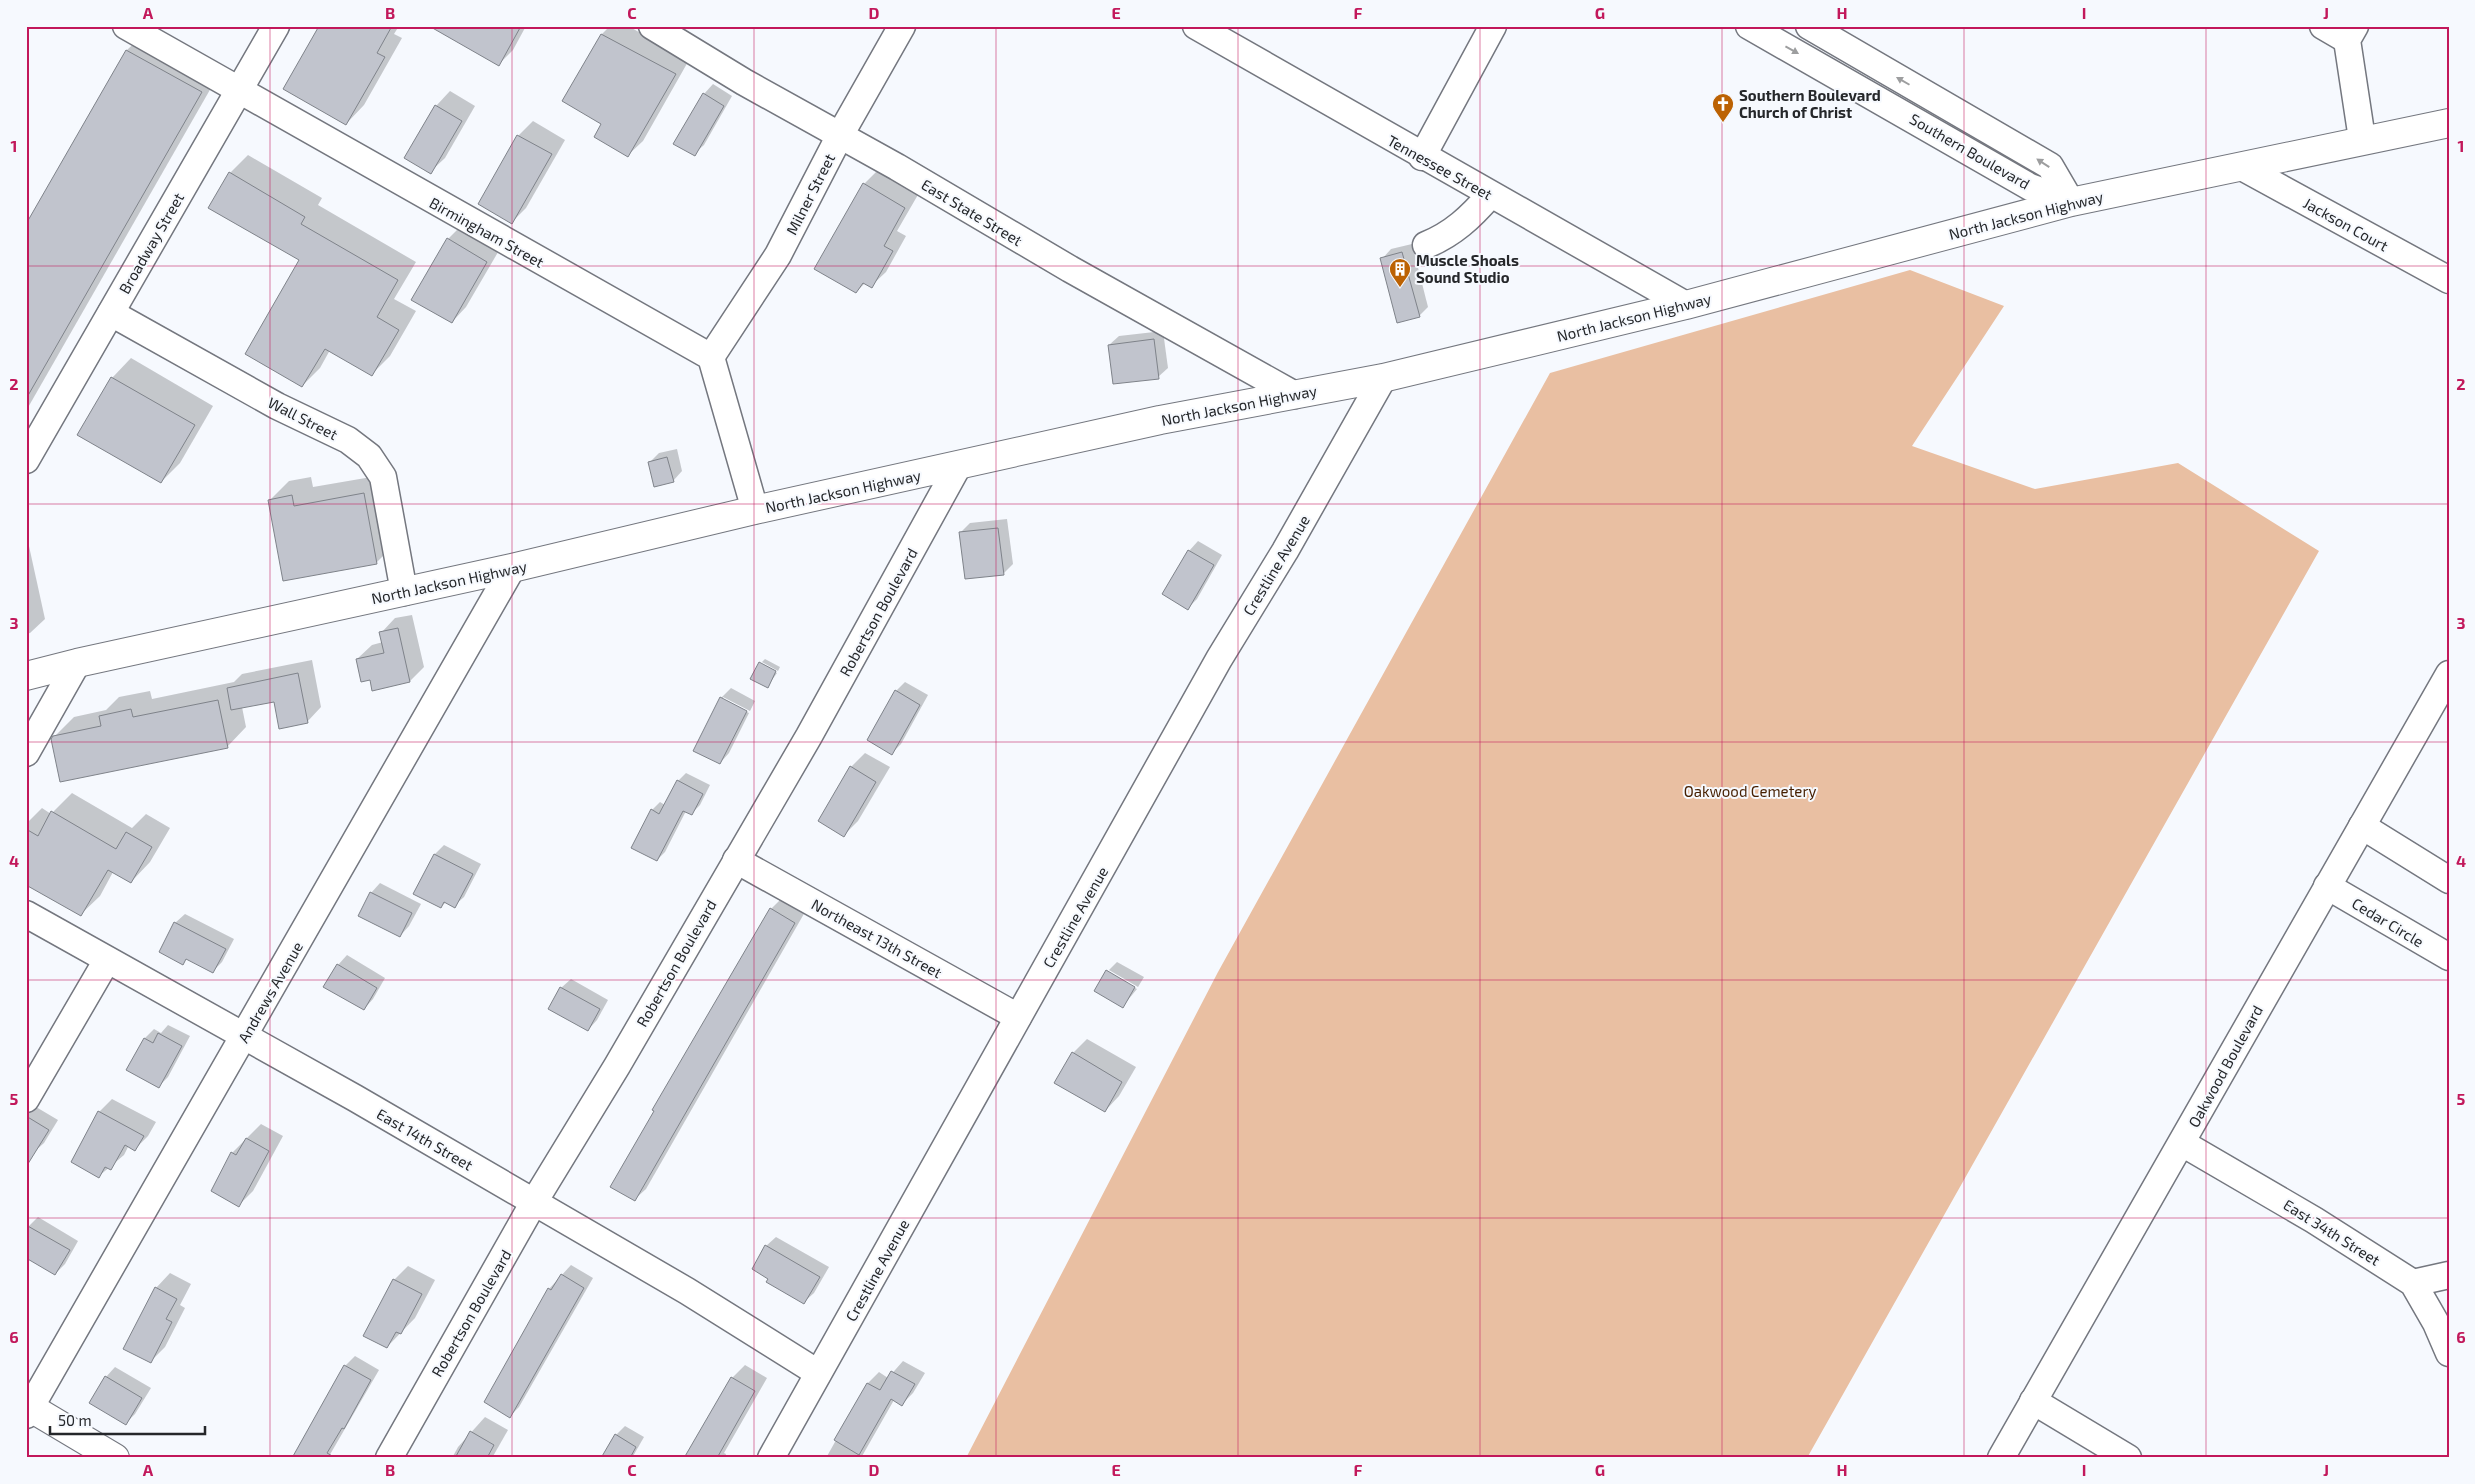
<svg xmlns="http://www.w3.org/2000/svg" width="2475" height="1484" viewBox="0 0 2475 1484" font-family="'Exo 2',sans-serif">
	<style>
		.green { fill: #e9bfa2 }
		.shadow { fill: #0003 }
		.building { fill: #c1c4cd; stroke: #7f838a }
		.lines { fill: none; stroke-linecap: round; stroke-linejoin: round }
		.minor-casing { stroke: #74777f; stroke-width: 29 }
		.major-casing { stroke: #74777f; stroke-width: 30 }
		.minor { stroke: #fff; stroke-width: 26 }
		.major { stroke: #fff; stroke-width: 28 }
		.oneway { fill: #9d9e9f }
		.grid { fill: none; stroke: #c2185b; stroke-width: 1; stroke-opacity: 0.55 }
		.labels { text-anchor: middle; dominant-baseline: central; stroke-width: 4; stroke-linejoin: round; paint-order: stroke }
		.poi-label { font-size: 15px; font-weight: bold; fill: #25272a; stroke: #f6f9fe; text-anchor: start }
		.street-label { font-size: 15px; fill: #25272a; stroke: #f6f9fe }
		.park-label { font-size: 15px; fill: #461f00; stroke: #f6f9fe }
		.neatline { fill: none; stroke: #c2185b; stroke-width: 2 }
		.grid-label { font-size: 16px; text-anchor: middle; font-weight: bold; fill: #c2185b }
	</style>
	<rect width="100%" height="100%" fill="#f6f9fe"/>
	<polygon class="green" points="1910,270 2004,306 1912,446 2035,489 2178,463 2319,551 1807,1458 966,1458 1218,972 1550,373"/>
	<g class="shadow">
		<polygon points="320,26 399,26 394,34 402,38 364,105 346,124"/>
		<polygon points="454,26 526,26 513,50 498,65"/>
		<polygon points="610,26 628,26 689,60 643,141 628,155 603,123 564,101 602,34"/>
		<polygon points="146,32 219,74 26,411 26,227 127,50"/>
		<polygon points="713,84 732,96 704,145 694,154 704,94"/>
		<polygon points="450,91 475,106 445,158 430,172 436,106"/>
		<polygon points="533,121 565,140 526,208 512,222 479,204 518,136"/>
		<polygon points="248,155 322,198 318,205 416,262 394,299 416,311 390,356 372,374 330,350 320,368 302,386 301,260 230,173"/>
		<polygon points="878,170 919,193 897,231 906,236 886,272 871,286 865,283 856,292 864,184"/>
		<polygon points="462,225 501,247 466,307 452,322 448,239"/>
		<polygon points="1412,244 1428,307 1419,316 1382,259 1391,249"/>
		<polygon points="1163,331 1168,368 1158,377 1109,345 1119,336"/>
		<polygon points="131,358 213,406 180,463 161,482 79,434 112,378"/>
		<polygon points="677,449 682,471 673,481 649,463 659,453"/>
		<polygon points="383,475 395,544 376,563 270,500 289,481 311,477 313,487"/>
		<polygon points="1007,519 1013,564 1003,574 961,532 970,523"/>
		<polygon points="27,537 45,619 30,633 26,634"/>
		<polygon points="1198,541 1222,555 1197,599 1188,608 1189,551"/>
		<polygon points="412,615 424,667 410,681 371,679 357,659 372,645 383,642 381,633 395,618"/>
		<polygon points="765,659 780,667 778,671 762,662"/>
		<polygon points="312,660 321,707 307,722 275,700 242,707 246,727 227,747 54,737 74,717 106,710 119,697 150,691 152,699 234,682 242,674"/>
		<polygon points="760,664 777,673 767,687"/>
		<polygon points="905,682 928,695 901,744 892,753 896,691"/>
		<polygon points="731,688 755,701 750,711 723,697 723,700 749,713 729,753 720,763 721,698"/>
		<polygon points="865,753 890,767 858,821 844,835 851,767"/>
		<polygon points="686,773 710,785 700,805 691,814 686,811 665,852 657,860 652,810 660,802 665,805 678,781"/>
		<polygon points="72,793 132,828 146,814 170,828 150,862 131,882 113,872 100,896 80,915 26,884 26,824 42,808 51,814"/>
		<polygon points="444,845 481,864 464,897 454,906 446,902 441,907 415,893 435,854"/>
		<polygon points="380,883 421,904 409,926 400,936 371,893"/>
		<polygon points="782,898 805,912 646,1189 635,1199 771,909"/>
		<polygon points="185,914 234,939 222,962 213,971 187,958 182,963 175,923"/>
		<polygon points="347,955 385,978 373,999 364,1009 338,965"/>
		<polygon points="1117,962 1144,977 1138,987 1109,970"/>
		<polygon points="1108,970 1108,973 1137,989 1123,1006 1107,971"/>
		<polygon points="571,979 608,1000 597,1020 588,1030 561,988"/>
		<polygon points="168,1025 190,1036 168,1077 159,1086 145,1038 154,1029 161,1033"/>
		<polygon points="1087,1039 1136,1067 1119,1096 1105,1111 1073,1053"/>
		<polygon points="112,1099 156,1122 148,1136 135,1149 129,1145 124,1155 99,1176 99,1112"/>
		<polygon points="31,1104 58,1120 44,1143 34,1152 26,1147 26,1109"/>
		<polygon points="261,1124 283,1136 253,1191 239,1205 232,1153"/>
		<polygon points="38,1217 78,1241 65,1264 55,1274 28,1227"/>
		<polygon points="776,1237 829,1267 814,1293 804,1302 770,1278 766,1246"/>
		<polygon points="571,1265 593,1278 519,1407 510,1416 549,1289"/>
		<polygon points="408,1266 435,1280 415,1318 387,1347 394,1280"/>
		<polygon points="170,1273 191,1284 180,1305 185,1308 165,1347 151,1361 156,1288"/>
		<polygon points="355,1356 379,1370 328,1458 305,1440 345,1366"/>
		<polygon points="903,1361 925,1373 913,1393 902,1404 894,1400 861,1458 826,1458 868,1383 879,1372 888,1378"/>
		<polygon points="745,1365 767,1378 724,1453 726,1454 725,1458 687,1458 732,1378"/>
		<polygon points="115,1367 151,1388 135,1414 126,1423 106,1377"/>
		<polygon points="485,1417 508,1430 492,1458 452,1458 458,1447"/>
		<polygon points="625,1426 644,1437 632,1458 603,1458 616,1435"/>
	</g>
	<g class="building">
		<polygon points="319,26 392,26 377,53 385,57 346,125 283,89"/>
		<polygon points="429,26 521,26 499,66"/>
		<polygon points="601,34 676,74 628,157 594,137 601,124 562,101"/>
		<polygon points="126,50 202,92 26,399 26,224"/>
		<polygon points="703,93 724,106 695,156 673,144"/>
		<polygon points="435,105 462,121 431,174 404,158"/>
		<polygon points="517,135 552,154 512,224 478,204"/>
		<polygon points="229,172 305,217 301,224 398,280 377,317 399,330 372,376 325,349 302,387 245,354 299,260 208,208"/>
		<polygon points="863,183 905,208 884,246 893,251 872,288 863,283 856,293 814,269"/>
		<polygon points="447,238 487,262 452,323 411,300"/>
		<polygon points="1402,252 1420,317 1397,323 1380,258"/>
		<polygon points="1154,339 1159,379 1113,384 1108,345"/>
		<polygon points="111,377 195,425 161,483 77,435"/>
		<polygon points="667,457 674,482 654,487 648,462"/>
		<polygon points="364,493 377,564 283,581 268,500 292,495 294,506"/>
		<polygon points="998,528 1004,575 965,579 959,532"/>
		<polygon points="1188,550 1214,565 1188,610 1162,594"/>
		<polygon points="398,628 410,682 372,691 370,680 361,682 356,659 384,653 379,632"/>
		<polygon points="759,662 776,671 768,688 750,679"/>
		<polygon points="298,673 308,723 279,729 274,702 231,710 227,688"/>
		<polygon points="895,690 920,705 892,755 867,740"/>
		<polygon points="720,697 747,711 720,764 693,751"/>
		<polygon points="218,700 228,748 60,782 51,739 53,736 101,726 99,716 131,709 133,717"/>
		<polygon points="850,766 876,782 844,837 818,821"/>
		<polygon points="677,780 703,794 692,815 683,811 657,861 631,848 651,809 659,814"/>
		<polygon points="51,811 116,849 126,832 152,847 131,883 108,870 81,916 26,885 26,829 38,836"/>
		<polygon points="434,854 473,874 455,908 444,902 441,908 413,894"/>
		<polygon points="370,892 412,913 400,937 358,916"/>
		<polygon points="770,908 795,923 635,1201 610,1187 654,1111 652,1110"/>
		<polygon points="174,922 226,949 213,973 186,959 183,965 159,952"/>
		<polygon points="337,964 377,988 364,1010 323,987"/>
		<polygon points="1106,970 1135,987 1123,1008 1094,991"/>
		<polygon points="560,987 600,1009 588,1031 548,1009"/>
		<polygon points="158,1033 182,1046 159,1088 126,1070 144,1038 153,1043"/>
		<polygon points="1072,1052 1122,1082 1105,1112 1054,1083"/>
		<polygon points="98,1111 144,1136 135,1151 125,1145 111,1170 105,1167 99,1178 71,1162"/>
		<polygon points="26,1116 49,1130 26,1167"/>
		<polygon points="246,1138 269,1151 239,1207 211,1191 231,1152 236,1155"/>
		<polygon points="26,1225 70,1250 55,1275 26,1258"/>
		<polygon points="765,1245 820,1277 804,1304 766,1282 768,1279 752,1269"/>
		<polygon points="561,1274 584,1288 510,1418 484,1402 548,1288 551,1290"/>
		<polygon points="393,1279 422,1294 401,1334 396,1332 387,1348 363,1336"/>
		<polygon points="155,1287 177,1299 166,1319 172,1322 151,1363 123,1349"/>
		<polygon points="344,1365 371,1380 344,1429 342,1428 327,1453 336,1458 292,1458"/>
		<polygon points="891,1371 915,1384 902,1406 891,1399 859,1455 834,1440 867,1383 880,1390"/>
		<polygon points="105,1376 142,1398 126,1425 89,1403"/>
		<polygon points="731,1377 755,1391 717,1458 684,1458"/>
		<polygon points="470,1431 494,1445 487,1458 455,1458"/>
		<polygon points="615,1434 636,1447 630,1458 601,1458"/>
	</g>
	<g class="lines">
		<g class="minor-casing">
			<g id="minor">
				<polyline points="126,26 711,357 755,510"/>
				<polyline points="652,26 744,82 897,167 1070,269 1295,395"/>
				<polyline points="1196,26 1686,305"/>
				<polyline points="1749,26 2030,187 2071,202"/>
				<polyline points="1809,26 2050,166 2071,202"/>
				<polyline points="2323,26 2347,40"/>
				<polyline points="2355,26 2347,40 2362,139"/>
				<polyline points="1422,157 1493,26"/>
				<polyline points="2242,167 2449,280"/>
				<path d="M1426,245C1453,234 1471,217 1490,195"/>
				<polyline points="111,313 277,406 348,440 369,456 383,477 404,592"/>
				<polyline points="711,357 778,255 839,137 902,26"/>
				<polyline points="26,460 276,26"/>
				<polyline points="26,753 77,663"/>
				<polyline points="2362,826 2449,880"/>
				<polyline points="736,860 1018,1017"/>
				<polyline points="2327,886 2449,957"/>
				<polyline points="26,914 355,1098 687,1291 818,1373"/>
				<polyline points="26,1099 107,960"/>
				<polyline points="2182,1143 2314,1220 2413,1283 2436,1323 2449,1353"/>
				<polyline points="2413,1283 2449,1275"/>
				<polyline points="2033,1401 2128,1458"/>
				<polyline points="26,1415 512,568"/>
				<polyline points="389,1458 534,1202 617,1066 809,736 958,466"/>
				<polyline points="771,1458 1219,659 1285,551 1383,378"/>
				<polyline points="2001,1458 2449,674"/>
			</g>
		</g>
		<g class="major-casing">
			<g id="major">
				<polyline points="26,676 77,663 512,568 755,510 1160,420 1383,378 1686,305 2071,202 2449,123"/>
				<polyline points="26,1405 115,1458"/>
			</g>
		</g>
		<use href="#minor" class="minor"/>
		<use href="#major" class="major"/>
	</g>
	<defs><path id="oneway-solid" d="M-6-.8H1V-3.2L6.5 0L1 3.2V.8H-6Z" transform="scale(1.25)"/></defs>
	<g class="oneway">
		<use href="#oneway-solid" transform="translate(1792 50) rotate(29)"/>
		<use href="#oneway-solid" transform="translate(1903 81) rotate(-150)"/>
		<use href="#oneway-solid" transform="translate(2043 163) rotate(-147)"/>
	</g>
	<path class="grid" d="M270,26V1458M512,26V1458M754,26V1458M996,26V1458M1238,26V1458M1480,26V1458M1722,26V1458M1964,26V1458M2206,26V1458M26,266H2449M26,504H2449M26,742H2449M26,980H2449M26,1218H2449"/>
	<defs>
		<g id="church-pin" transform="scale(1.125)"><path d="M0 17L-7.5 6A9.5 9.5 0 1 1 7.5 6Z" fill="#bc6203" stroke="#f6f9fe"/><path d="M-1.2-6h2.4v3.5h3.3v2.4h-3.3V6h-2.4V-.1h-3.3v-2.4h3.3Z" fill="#fff"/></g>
		<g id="building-pin" transform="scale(1.125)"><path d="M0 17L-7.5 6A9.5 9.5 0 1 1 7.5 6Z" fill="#bc6203" stroke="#f6f9fe"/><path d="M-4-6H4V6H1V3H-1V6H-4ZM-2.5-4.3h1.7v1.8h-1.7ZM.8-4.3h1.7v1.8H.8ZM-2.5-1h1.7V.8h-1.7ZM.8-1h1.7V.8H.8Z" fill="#fff"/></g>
	</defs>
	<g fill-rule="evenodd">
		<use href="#church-pin" x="1723" y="104"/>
		<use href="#building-pin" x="1400" y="269"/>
	</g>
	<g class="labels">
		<g class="poi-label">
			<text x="1739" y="95">Southern Boulevard<tspan x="1739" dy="17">Church of Christ</tspan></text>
			<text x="1416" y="260">Muscle Shoals<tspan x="1416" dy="17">Sound Studio</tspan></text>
		</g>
		<g class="street-label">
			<text transform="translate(1970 151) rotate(30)">Southern Boulevard</text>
			<text transform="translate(1440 167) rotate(29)">Tennessee Street</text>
			<text transform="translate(810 194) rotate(-63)">Milner Street</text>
			<text transform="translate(972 212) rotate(31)">East State Street</text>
			<text transform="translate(2026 215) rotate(-14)">North Jackson Highway</text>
			<text transform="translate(2346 224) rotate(29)">Jackson Court</text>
			<text transform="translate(487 232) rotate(29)">Birmingham Street</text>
			<text transform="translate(151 243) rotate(-60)">Broadway Street</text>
			<text transform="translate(1634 317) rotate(-14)">North Jackson Highway</text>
			<text transform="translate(1239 405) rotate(-11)">North Jackson Highway</text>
			<text transform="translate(303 418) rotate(27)">Wall Street</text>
			<text transform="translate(843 491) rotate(-12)">North Jackson Highway</text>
			<text transform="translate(1276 565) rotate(-59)">Crestline Avenue</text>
			<text transform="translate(449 582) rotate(-12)">North Jackson Highway</text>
			<text transform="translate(878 612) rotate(-61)">Robertson Boulevard</text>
			<text transform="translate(1075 917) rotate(-60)">Crestline Avenue</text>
			<text transform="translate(2388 922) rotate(31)">Cedar Circle</text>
			<text transform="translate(877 938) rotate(29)">Northeast 13th Street</text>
			<text transform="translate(676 963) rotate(-60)">Robertson Boulevard</text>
			<text transform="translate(270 992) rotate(-60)">Andrews Avenue</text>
			<text transform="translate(2225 1066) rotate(-61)">Oakwood Boulevard</text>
			<text transform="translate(425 1139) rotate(30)">East 14th Street</text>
			<text transform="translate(2332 1232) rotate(32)">East 34th Street</text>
			<text transform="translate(877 1270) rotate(-61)">Crestline Avenue</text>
			<text transform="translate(471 1313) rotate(-60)">Robertson Boulevard</text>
		</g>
		<g class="park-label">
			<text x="1750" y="791">Oakwood Cemetery</text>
		</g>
	</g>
	<rect width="2475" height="1484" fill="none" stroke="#f6f9fe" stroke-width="55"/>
	<path d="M50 1426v8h155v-8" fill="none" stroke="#25272a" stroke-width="2.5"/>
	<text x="58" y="1426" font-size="15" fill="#25272a" stroke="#f6f9fe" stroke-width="4" paint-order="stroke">50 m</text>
	<rect x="28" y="28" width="2420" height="1428" class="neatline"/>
	<g class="grid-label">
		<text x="148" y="19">A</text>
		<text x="390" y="19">B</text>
		<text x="632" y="19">C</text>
		<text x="874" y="19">D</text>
		<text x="1116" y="19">E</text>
		<text x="1358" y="19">F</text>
		<text x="1600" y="19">G</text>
		<text x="1842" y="19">H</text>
		<text x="2084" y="19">I</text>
		<text x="2326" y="19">J</text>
		<text x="14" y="152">1</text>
		<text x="2461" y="152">1</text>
		<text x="14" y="390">2</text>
		<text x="2461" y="390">2</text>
		<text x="14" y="629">3</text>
		<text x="2461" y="629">3</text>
		<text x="14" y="867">4</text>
		<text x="2461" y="867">4</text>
		<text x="14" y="1105">5</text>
		<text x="2461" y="1105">5</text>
		<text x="14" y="1343">6</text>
		<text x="2461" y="1343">6</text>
		<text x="148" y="1476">A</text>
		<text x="390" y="1476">B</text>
		<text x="632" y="1476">C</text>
		<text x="874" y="1476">D</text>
		<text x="1116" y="1476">E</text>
		<text x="1358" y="1476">F</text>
		<text x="1600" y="1476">G</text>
		<text x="1842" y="1476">H</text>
		<text x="2084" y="1476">I</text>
		<text x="2326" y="1476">J</text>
	</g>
</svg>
